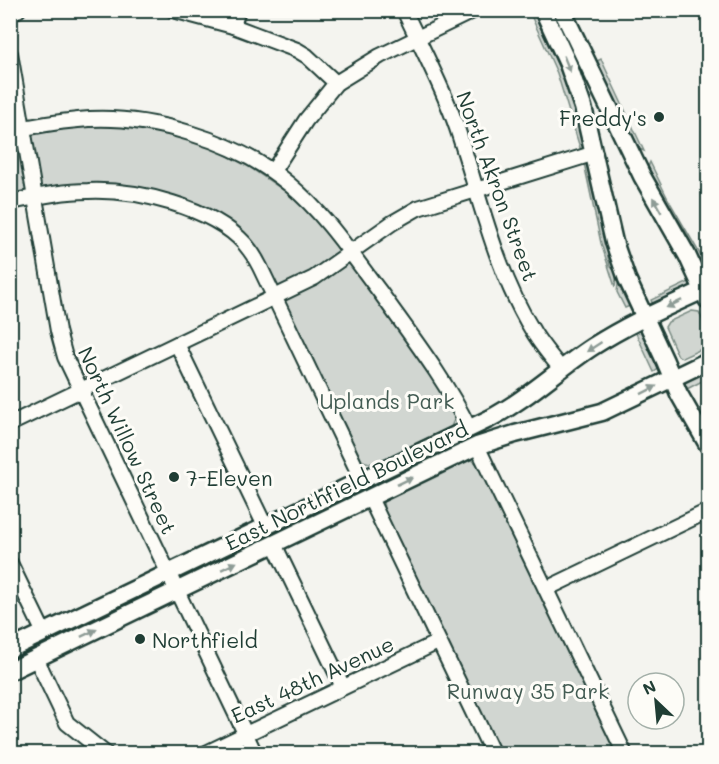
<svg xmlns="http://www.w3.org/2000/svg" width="719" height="764" viewBox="0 0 719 764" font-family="Mali,sans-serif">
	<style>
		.green { fill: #d1d6d1; stroke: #788a82; stroke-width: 1.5 }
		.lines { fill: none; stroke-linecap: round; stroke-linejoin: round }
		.minor-casing { stroke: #1f3d34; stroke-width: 18 }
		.major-casing { stroke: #1f3d34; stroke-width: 21 }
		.minor { stroke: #fdfcf7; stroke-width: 14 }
		.major { stroke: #fdfcf7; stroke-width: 16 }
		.oneway { fill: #8e9c96 }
		.poi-dot { fill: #1f3d34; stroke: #fdfcf7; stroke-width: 2 }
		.labels { text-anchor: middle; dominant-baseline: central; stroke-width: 6; stroke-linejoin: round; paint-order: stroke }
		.poi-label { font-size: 21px; fill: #1f3d34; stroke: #fdfcf7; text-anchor: start }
		.street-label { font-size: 21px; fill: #1f3d34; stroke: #fdfcf7 }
		.park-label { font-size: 21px; fill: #435c53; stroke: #fdfcf7 }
	</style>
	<rect width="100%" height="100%" fill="#f4f4ef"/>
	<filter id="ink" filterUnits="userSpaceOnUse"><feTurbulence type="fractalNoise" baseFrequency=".0167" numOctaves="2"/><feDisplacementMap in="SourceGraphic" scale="12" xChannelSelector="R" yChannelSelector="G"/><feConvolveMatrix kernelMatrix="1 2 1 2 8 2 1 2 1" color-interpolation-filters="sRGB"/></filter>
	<g filter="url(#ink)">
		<g class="green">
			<polygon points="529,11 533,11 563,77 585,147 581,151 557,73"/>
			<polygon points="601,59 644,151 639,149 597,61"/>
			<polygon points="79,124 138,127 170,134 213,148 249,167 289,194 318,221 441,385 456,415 451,427 373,464 359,460 256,251 180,200 145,189 106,185 11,195 10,135"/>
			<polygon points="650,162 668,199 704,261 696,257 696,253 687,236 688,235 669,206 648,167"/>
			<polygon points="584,163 588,165 610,266 617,273 615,287 601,243"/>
			<polygon points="619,276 632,305 625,308 617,292"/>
			<polygon points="693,280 695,286 653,305 651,300"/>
			<polygon points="692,311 699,312 708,332 708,346 682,358 678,356 665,327 668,322"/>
			<polygon points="643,328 660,368 654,372 634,329"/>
			<polygon points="708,367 708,378 685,390 683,380"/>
			<polygon points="471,459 478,465 616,753 501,753 384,509 383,501 388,495 462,460"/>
		</g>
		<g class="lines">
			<g class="minor-casing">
				<g id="minor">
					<polyline points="173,10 233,26 297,50 307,56 336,83"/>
					<path d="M404,10C422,49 443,87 457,128C480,197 495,270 534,333C542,346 552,358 562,370"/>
					<polyline points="10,12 18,10"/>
					<polyline points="233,26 238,10"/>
					<polyline points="10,53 58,331 65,357 255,754"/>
					<path d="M10,131C33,126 55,122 78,120C146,113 237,140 290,185C326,215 352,255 380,292C412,337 445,379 469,428"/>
					<polyline points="273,171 306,120 336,83 380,56 475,10"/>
					<path d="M10,202C36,197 62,191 88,191C136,189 212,207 245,244C251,251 256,259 260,267L362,480"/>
					<polyline points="177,344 265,526"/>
					<polyline points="10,424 314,278 392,223 418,208 595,153"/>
					<polyline points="477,446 625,754"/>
					<polyline points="370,498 493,754"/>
					<polyline points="274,544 343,687"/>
					<polyline points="10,563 44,633"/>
					<polyline points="546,589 708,511"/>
					<polyline points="36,658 67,723 106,754"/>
					<polyline points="204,754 438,642"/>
				</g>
			</g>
			<g class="major-casing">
				<g id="major">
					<polyline points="543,10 568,64 583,107 614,242 627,279 665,361 679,394 708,445"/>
					<polyline points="562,10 642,176 687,255 708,301"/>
					<path d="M10,649L489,419C527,399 557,370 592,347C629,323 669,306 708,288"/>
					<polyline points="10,671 477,446 515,434 602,412 708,361"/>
				</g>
			</g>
			<use href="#minor" class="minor"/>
			<use href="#major" class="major"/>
		</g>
		<defs><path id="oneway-solid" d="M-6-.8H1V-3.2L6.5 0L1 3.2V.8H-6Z" transform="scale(1.5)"/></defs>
		<g class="oneway">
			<use href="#oneway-solid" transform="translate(567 64) rotate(68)"/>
			<use href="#oneway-solid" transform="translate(657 205) rotate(-120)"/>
			<use href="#oneway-solid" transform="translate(674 304) rotate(154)"/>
			<use href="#oneway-solid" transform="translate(594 347) rotate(147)"/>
			<use href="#oneway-solid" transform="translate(649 390) rotate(-27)"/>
			<use href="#oneway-solid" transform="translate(405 481) rotate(-26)"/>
			<use href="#oneway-solid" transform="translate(229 566) rotate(-26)"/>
			<use href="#oneway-solid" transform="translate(89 633) rotate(-25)"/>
		</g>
	</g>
	<g class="poi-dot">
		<circle cx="659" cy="117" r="6"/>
		<circle cx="174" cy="477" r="6"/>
		<circle cx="140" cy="639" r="6"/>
	</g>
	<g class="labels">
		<g class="poi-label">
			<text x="647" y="117" text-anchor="end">Freddy's</text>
			<text x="186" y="477">7-Eleven</text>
			<text x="152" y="639">Northfield</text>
		</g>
		<g class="street-label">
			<text transform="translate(498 186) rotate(70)">North Akron Street</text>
			<text transform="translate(128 440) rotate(65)">North Willow Street</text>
			<text transform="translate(346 485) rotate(-26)">East Northfield Boulevard</text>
			<text transform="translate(312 679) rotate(-25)">East 48th Avenue</text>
		</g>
		<g class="park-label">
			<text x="387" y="400">Uplands Park</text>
			<text x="528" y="690">Runway 35 Park</text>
		</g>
	</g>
	<rect width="719" height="764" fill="none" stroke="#fdfcf7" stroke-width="36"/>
	<rect x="18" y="18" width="683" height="728" fill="none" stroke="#1f3d34" stroke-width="2" filter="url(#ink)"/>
	<g transform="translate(656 701) rotate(334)"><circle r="28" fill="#fdfcf7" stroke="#a4b0a9" stroke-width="1.5"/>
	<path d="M0-4.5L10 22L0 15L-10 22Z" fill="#1f3d34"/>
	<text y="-9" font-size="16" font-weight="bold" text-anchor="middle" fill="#1f3d34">N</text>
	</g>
</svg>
